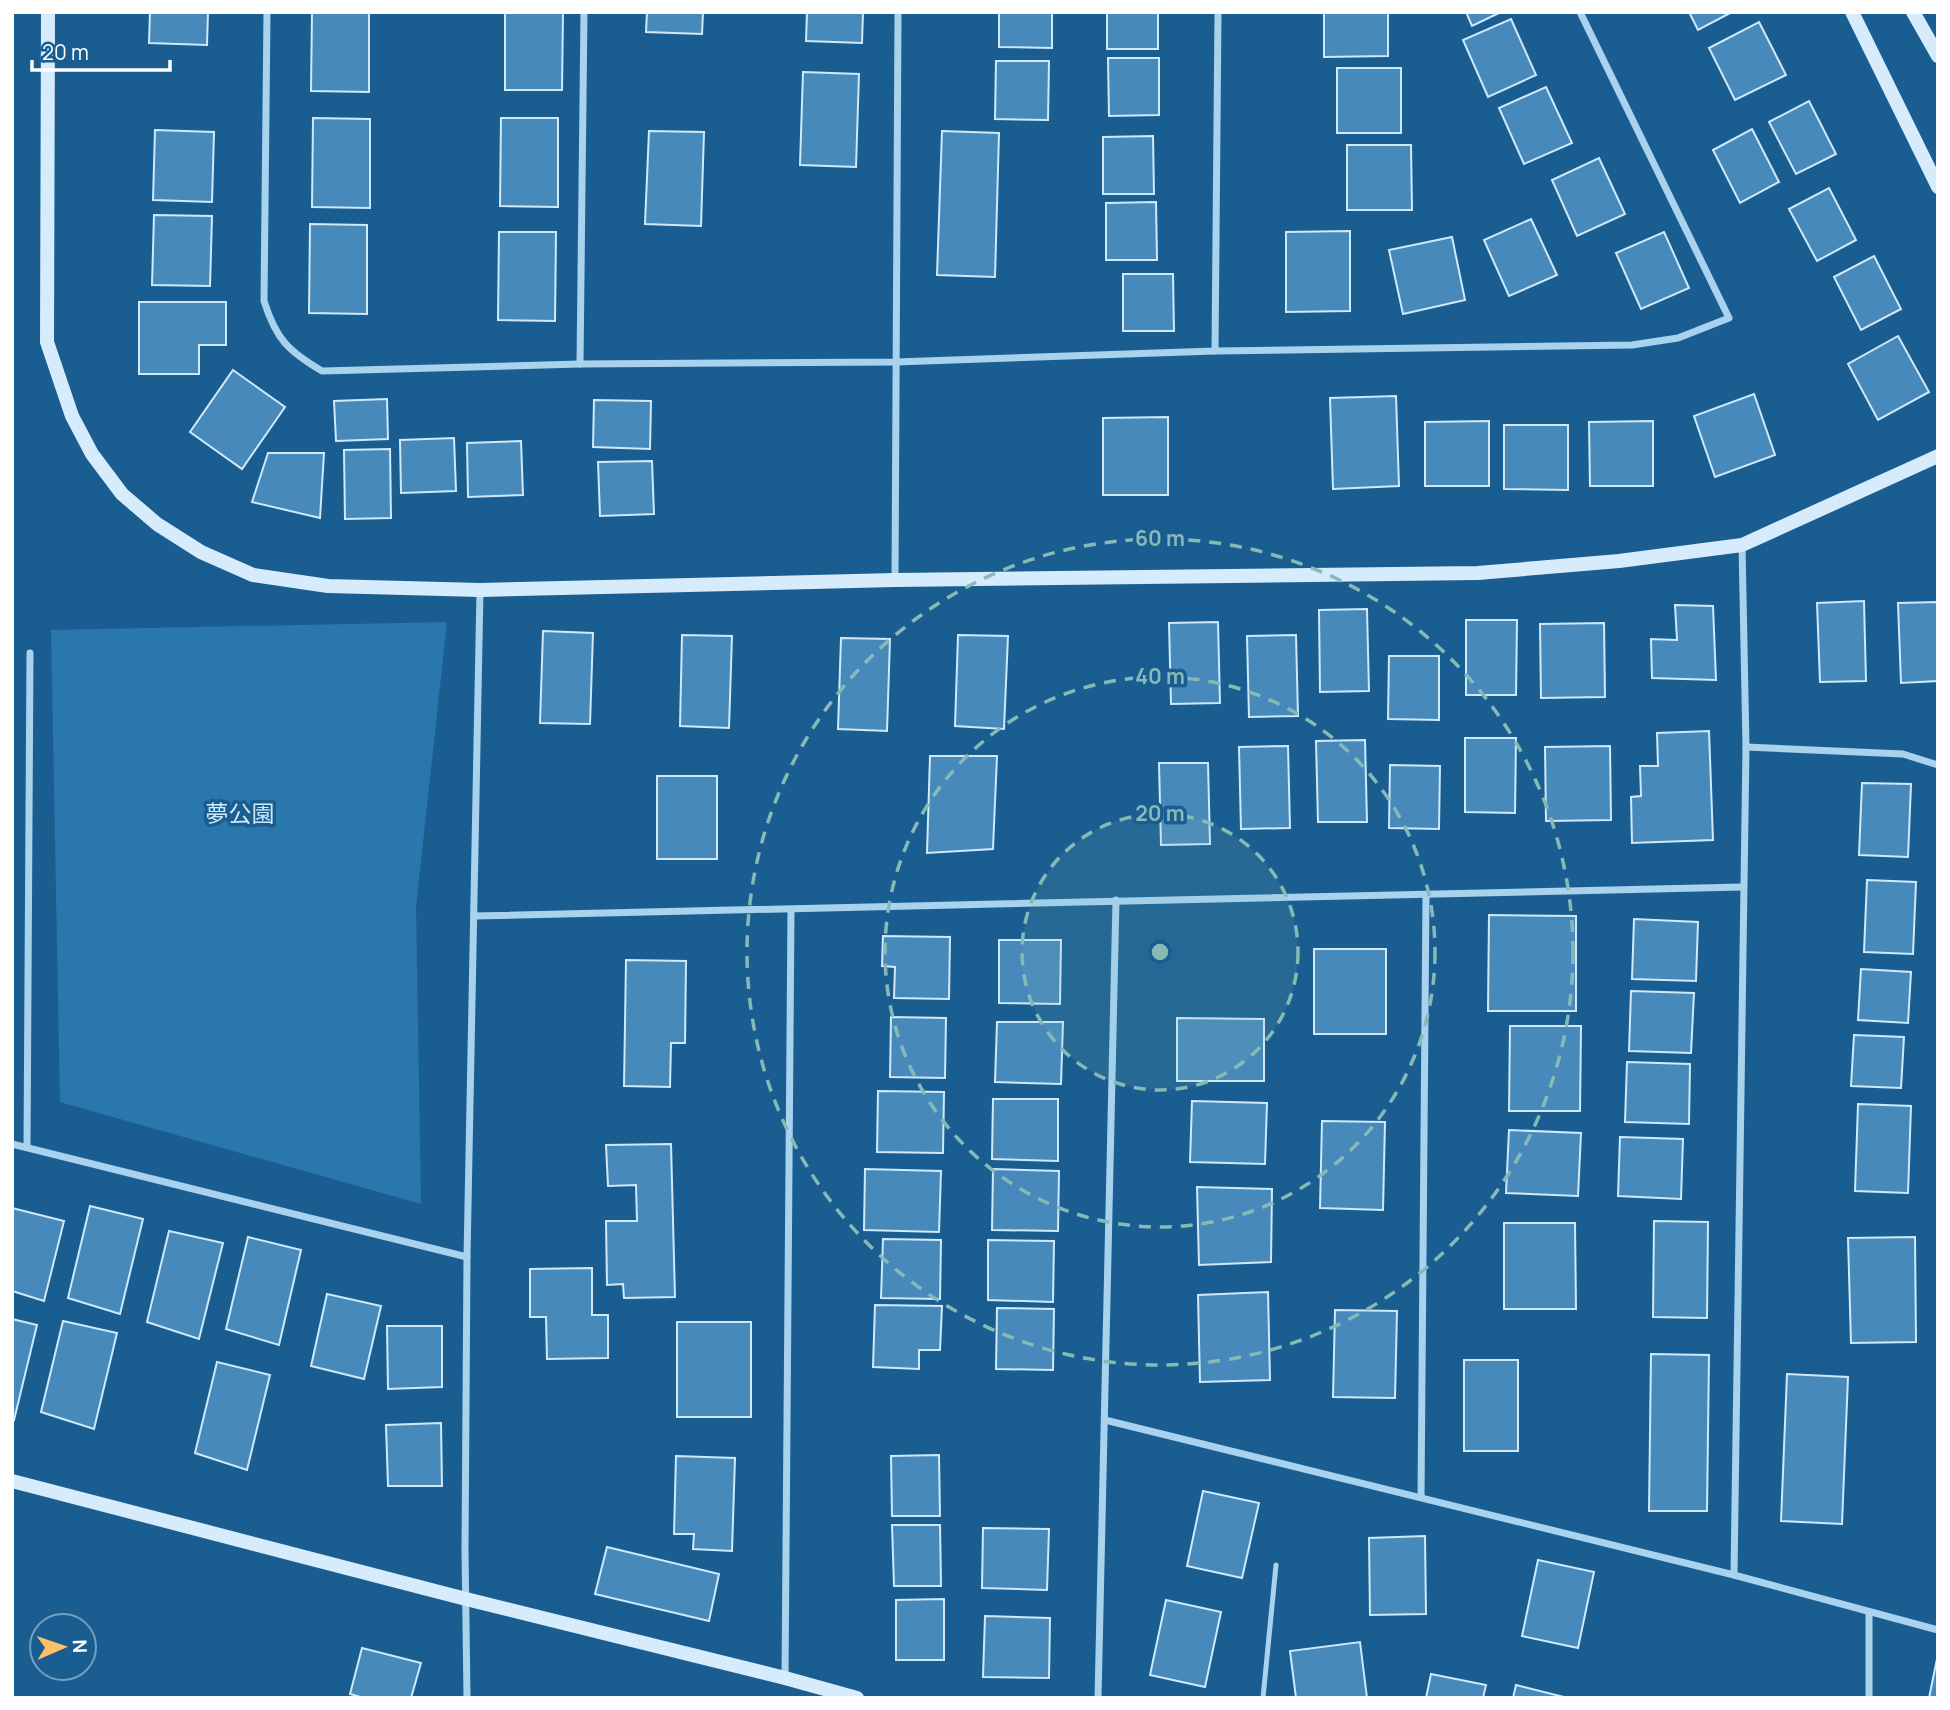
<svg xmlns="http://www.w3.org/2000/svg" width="1950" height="1710" viewBox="0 0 1950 1710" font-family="Manrope,'Noto Sans JP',sans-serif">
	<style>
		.green { fill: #2977ad }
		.building { fill: #4789ba; stroke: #cfe9fb; stroke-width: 2 }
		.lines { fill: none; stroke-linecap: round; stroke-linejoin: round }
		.lane { stroke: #a9d2ef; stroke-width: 5 }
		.street { stroke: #a9d2ef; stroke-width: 7 }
		.secondary { stroke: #d6ebfb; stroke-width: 14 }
		.ring { fill: none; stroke: #87bab6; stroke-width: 3.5; stroke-dasharray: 12 9 }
		.labels { text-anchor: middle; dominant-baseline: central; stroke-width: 7; stroke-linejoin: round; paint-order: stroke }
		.park-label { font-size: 23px; fill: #cfe9fb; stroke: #1a5e91 }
		.centre { fill: #87bab6; stroke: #1a5e91; stroke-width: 3.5 }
		.ring-label { font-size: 21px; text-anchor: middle; font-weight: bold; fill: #87bab6; stroke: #1a5e91; stroke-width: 7; stroke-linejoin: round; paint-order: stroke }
	</style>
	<rect width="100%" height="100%" fill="#1a5e91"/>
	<polygon class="green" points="447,622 416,907 421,1204 60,1102 51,630"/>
	<g class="building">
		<polygon points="150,12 208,12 207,45 149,43"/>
		<polygon points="312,12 369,12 369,92 311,91"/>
		<polygon points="505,12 563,12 562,90 505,90"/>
		<polygon points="647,12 703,12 702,34 646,32"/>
		<polygon points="807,12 863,12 862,43 806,41"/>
		<polygon points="999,12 1052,12 1052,48 999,47"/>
		<rect x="1107" y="12" width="51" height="37"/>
		<polygon points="1324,12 1388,12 1388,56 1324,57"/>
		<polygon points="1466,12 1501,12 1472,26"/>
		<polygon points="1689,12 1732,12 1698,30"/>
		<polygon points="1511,19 1536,75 1488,97 1463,40"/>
		<polygon points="1759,22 1786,75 1735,100 1709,48"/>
		<polygon points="1108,58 1159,58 1159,115 1109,116"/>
		<polygon points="996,61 1049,61 1048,120 995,119"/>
		<rect x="1337" y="68" width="64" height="65"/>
		<polygon points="803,72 859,74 856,167 800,165"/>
		<polygon points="1546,87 1572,143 1524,164 1499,108"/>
		<polygon points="1809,101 1836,154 1796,174 1769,122"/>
		<polygon points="313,118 370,119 370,208 312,207"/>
		<polygon points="501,118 558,118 558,207 500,206"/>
		<polygon points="1752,129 1779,182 1740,203 1713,150"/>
		<polygon points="155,130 214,132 212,202 153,200"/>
		<polygon points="649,131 704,132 701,226 645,224"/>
		<polygon points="942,131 999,133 995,277 937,275"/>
		<polygon points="1153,136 1154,194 1103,194 1103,137"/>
		<polygon points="1347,145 1411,145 1412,210 1347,210"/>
		<polygon points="1599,158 1625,214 1577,236 1552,180"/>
		<polygon points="1829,188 1856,240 1817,261 1789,209"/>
		<polygon points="1156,202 1157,260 1106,260 1106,203"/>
		<polygon points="154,215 212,216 210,286 152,285"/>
		<polygon points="1531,219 1557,275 1509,296 1484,240"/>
		<polygon points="310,224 367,225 367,314 309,313"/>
		<polygon points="1350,231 1350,311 1286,312 1286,232"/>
		<polygon points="499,232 556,232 555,321 498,320"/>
		<polygon points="1664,232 1689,288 1641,309 1616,253"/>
		<polygon points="1452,237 1465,300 1403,314 1389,250"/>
		<polygon points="1874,256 1901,309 1861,330 1834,277"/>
		<polygon points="1123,274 1173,274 1174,331 1123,331"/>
		<polygon points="139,302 226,302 226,345 199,345 199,374 139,374"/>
		<polygon points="1898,336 1929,392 1878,420 1848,364"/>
		<polygon points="233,370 285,407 242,469 190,432"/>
		<polygon points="1754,394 1775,455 1715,477 1694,416"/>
		<polygon points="1396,396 1399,486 1333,489 1330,398"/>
		<polygon points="387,399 388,439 336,441 334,401"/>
		<polygon points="594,400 651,401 650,449 593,447"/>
		<polygon points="1168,417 1168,495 1103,495 1103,418"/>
		<polygon points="1489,421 1489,486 1425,486 1425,422"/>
		<polygon points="1653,421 1653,486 1590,486 1589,422"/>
		<polygon points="1504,425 1568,425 1568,490 1504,489"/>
		<polygon points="454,438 456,491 401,493 400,440"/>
		<polygon points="521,441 523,495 468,497 467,443"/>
		<polygon points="390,449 391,518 345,519 344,450"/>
		<polygon points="268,453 324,453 320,518 252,502"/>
		<polygon points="652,461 654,514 600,516 598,462"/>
		<polygon points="1864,601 1866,681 1820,682 1817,603"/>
		<polygon points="1938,602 1938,681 1901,683 1898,603"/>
		<polygon points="1675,605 1713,606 1716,680 1652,678 1651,639 1677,640"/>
		<polygon points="1367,609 1369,691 1320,692 1319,610"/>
		<polygon points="1466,620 1517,620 1516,695 1466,695"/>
		<polygon points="1218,622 1220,703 1171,704 1169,623"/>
		<polygon points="1604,623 1605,697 1541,698 1540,624"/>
		<polygon points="543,631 593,633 590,724 540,723"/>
		<polygon points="682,635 732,636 729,728 680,726"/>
		<polygon points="958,635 1008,636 1004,729 955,726"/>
		<polygon points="1296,635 1298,716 1249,717 1247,636"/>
		<polygon points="841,638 890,639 887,731 838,729"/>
		<polygon points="1389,656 1439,656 1439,720 1388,719"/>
		<polygon points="1709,731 1713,840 1632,843 1631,797 1641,796 1640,766 1658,766 1657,733"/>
		<polygon points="1465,738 1516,738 1515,813 1465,812"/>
		<polygon points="1365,740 1367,822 1318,822 1316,741"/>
		<polygon points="1288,746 1290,828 1241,829 1239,747"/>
		<polygon points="1610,746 1611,820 1546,821 1545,747"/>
		<polygon points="930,756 997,756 993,849 927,853"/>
		<polygon points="1159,763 1208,763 1210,844 1161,845"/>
		<polygon points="1390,765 1440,766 1439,829 1389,828"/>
		<rect x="657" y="776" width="60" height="83"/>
		<polygon points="1862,783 1911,784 1908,857 1859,855"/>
		<polygon points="1867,880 1916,882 1913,954 1864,952"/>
		<polygon points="1489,915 1576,916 1576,1011 1488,1011"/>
		<polygon points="1634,919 1698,922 1696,981 1632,979"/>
		<polygon points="883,936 950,937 949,999 894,998 895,967 882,966"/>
		<polygon points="999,940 1061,940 1060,1004 999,1003"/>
		<rect x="1314" y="949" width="72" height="85"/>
		<polygon points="626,960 686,961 685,1043 671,1043 670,1087 624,1086"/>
		<polygon points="1861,969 1911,972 1908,1023 1858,1020"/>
		<polygon points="1631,991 1694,993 1691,1053 1629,1051"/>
		<polygon points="891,1017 946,1018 945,1078 890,1077"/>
		<polygon points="1177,1018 1264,1019 1264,1081 1177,1081"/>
		<polygon points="997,1022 1063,1022 1061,1084 995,1082"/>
		<polygon points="1510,1026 1581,1026 1580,1111 1509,1111"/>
		<polygon points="1854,1035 1904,1037 1901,1088 1851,1086"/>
		<polygon points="1627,1062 1690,1064 1689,1124 1625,1122"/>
		<polygon points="878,1091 944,1092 943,1153 877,1152"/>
		<polygon points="993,1099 1058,1099 1058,1161 992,1159"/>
		<polygon points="1192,1101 1267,1103 1265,1164 1190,1162"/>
		<polygon points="1858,1104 1911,1106 1908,1193 1855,1191"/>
		<polygon points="1322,1121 1385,1122 1383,1210 1320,1208"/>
		<polygon points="1509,1130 1581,1133 1578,1196 1506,1193"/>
		<polygon points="1620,1137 1683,1139 1681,1199 1618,1196"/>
		<polygon points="671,1144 675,1297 624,1298 623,1284 607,1285 606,1221 637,1221 636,1185 608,1186 606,1145"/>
		<polygon points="865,1169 941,1171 939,1232 864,1230"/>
		<polygon points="993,1169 1059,1171 1058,1231 992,1230"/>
		<polygon points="1197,1187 1272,1189 1271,1262 1199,1265"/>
		<polygon points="90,1206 143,1219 120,1314 68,1298"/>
		<polygon points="12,1208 64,1221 44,1301 12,1291"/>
		<polygon points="1654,1221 1708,1222 1707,1318 1653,1317"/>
		<polygon points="1504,1223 1575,1223 1576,1309 1504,1309"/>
		<polygon points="169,1231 223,1243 199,1339 147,1322"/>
		<polygon points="248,1237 301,1250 279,1345 226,1329"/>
		<polygon points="1915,1237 1916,1342 1851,1343 1848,1238"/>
		<polygon points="883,1239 941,1240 940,1299 881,1298"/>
		<polygon points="988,1240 1054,1241 1053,1302 988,1300"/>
		<polygon points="592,1268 592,1315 608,1315 608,1358 547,1359 546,1317 530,1317 530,1269"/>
		<polygon points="1268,1292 1270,1380 1200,1382 1198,1295"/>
		<polygon points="327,1294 381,1306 364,1379 311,1366"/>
		<polygon points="875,1305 942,1306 940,1350 919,1350 919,1369 873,1367"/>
		<polygon points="997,1308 1054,1309 1053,1370 996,1369"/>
		<polygon points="1335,1310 1397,1311 1395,1398 1333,1397"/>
		<polygon points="12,1319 37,1325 14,1420 12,1419"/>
		<polygon points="63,1321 117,1333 94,1429 41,1412"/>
		<rect x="677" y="1322" width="74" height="95"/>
		<polygon points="387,1326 442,1326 442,1387 388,1389"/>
		<polygon points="1651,1354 1709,1355 1707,1511 1649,1511"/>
		<rect x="1464" y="1360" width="54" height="91"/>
		<polygon points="217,1362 270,1375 247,1470 195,1453"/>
		<polygon points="1787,1374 1848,1377 1842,1524 1781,1521"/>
		<polygon points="441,1423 442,1486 388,1486 386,1425"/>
		<polygon points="939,1455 940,1516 892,1516 891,1456"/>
		<polygon points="676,1456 735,1458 732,1551 693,1549 694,1534 674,1534"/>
		<polygon points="1203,1491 1259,1503 1242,1578 1187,1566"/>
		<polygon points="892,1525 940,1525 941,1586 894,1586"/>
		<polygon points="983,1528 1049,1529 1047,1590 982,1588"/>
		<polygon points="1425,1536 1426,1614 1370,1615 1369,1538"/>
		<polygon points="607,1547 719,1574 709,1621 595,1594"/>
		<polygon points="1538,1560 1594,1572 1578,1648 1522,1636"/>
		<polygon points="944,1599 944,1660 896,1660 896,1600"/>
		<polygon points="1166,1600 1221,1612 1205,1687 1150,1675"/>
		<polygon points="985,1616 1050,1618 1049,1678 983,1677"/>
		<polygon points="1360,1642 1367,1698 1296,1698 1290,1651"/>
		<polygon points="362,1648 421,1663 411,1698 364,1698 350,1694"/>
		<polygon points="1937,1659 1938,1698 1929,1698"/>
		<polygon points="1431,1674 1486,1685 1483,1698 1426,1698"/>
		<polygon points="1516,1685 1564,1697 1563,1698 1513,1698"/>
	</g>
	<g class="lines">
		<polyline class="lane" points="1263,1698 1276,1565"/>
		<g class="street">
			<path d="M267,12L264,301C276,339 288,351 322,371L580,364L896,362L1215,351L1632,345L1678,338L1729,318L1580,12"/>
			<polyline points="1215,351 1218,12"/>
			<polyline points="580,364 584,12"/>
			<polyline points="1742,545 1746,747 1734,1575 1938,1630"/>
			<polyline points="895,580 898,12"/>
			<polyline points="1746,747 1903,754 1938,765"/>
			<polyline points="474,916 1742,887"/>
			<polyline points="12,1144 467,1257"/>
			<polyline points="27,1147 30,653"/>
			<polyline points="1105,1420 1734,1575"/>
			<polyline points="1421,1497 1426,895"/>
			<polyline points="785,1678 791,910"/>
			<polyline points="467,1698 465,1550 467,1257 480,591"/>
			<polyline points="1098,1698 1116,900"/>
			<polyline points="1869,1698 1869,1613"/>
		</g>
		<g class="secondary">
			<polyline points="48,12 47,342 72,416 92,454 122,494 157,524 201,552 253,575 328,586 480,590 895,580 1478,573 1619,561 1742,545 1938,456"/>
			<polyline points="1852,12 1938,187"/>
			<polyline points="1913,12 1938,56"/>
			<polyline points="12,1481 466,1599 785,1678 857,1698"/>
		</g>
	</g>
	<circle cx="1160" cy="952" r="138" fill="#87bab6" fill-opacity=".12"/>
	<g class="ring">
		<circle cx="1160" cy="952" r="138"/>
		<circle cx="1160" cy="952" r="275"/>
		<circle cx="1160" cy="952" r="413"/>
	</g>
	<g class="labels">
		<g class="park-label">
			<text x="240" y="813">夢公園</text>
		</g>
	</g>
	<circle cx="1160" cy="952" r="10" class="centre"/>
	<g class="ring-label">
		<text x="1160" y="546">60 m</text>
		<text x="1160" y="684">40 m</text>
		<text x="1160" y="821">20 m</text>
	</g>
	<rect width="1950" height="1710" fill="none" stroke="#ffffff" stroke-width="28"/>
	<g transform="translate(63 1647) rotate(88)"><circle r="33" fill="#1a5e91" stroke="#769ebd" stroke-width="2"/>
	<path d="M0-5L12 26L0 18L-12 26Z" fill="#ffbf67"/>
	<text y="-10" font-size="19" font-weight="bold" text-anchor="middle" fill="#ffffff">N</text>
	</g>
	<path d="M32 60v10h138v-10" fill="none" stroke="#ffffff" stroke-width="3.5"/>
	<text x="42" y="60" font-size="21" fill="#ffffff" stroke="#1a5e91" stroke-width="5" paint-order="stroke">20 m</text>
</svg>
